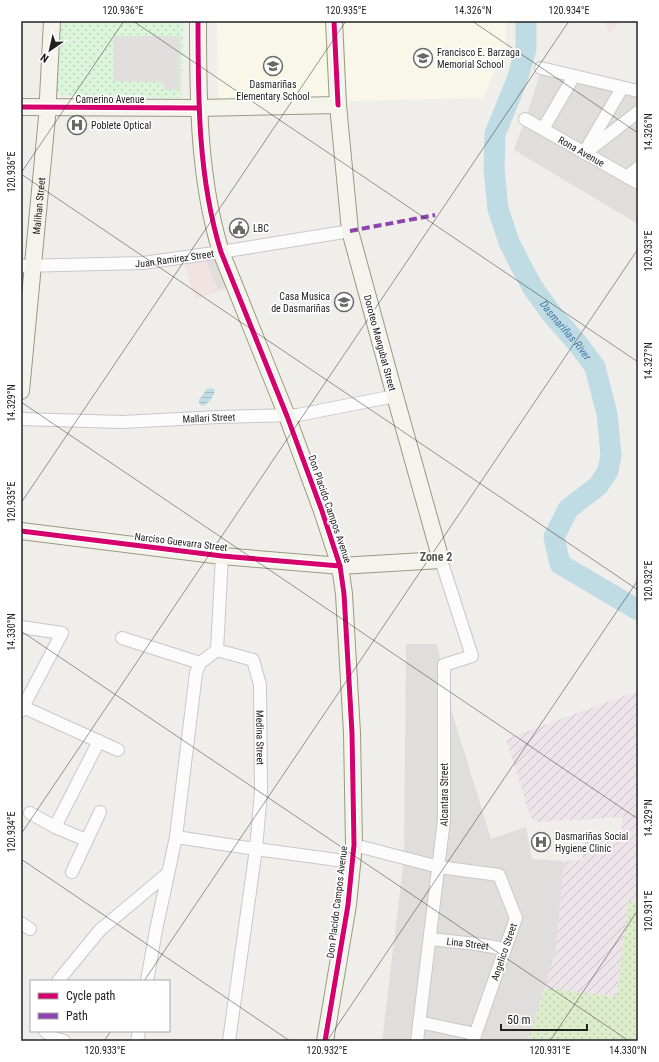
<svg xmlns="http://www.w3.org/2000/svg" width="659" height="1062" viewBox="0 0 659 1062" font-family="'Roboto Condensed',sans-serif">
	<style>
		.residential { fill: #dfdedc }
		.commercial { fill: #f1e3e1 }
		.industrial { fill: url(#industrial-furrows) }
		.education { fill: #f8f7e8 }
		.grass { fill: url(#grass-dots) }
		.park { fill: url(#park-dots) }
		.parking { fill: #e0dfde }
		.water { fill: url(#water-rules) }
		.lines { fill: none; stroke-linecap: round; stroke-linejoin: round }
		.river { stroke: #bfdbe3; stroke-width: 21 }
		.street-casing { stroke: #c9c8c7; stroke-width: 14 }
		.secondary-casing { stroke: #999a82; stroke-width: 18 }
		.street { stroke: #fdfcfc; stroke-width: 12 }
		.secondary { stroke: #f4f4ed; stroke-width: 16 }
		.quiet { stroke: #8e44ad; stroke-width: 4; stroke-dasharray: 8 4; stroke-linecap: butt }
		.cycleway-casing { stroke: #fff; stroke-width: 8 }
		.cycleway { stroke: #d6006c; stroke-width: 5 }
		.ticks { fill: none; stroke: #222; stroke-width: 1; stroke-opacity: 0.45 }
		.labels { text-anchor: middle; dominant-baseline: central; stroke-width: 3.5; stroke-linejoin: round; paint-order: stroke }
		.poi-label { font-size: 10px; fill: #222; stroke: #fff; text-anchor: start }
		.street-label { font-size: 10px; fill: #222; stroke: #fff }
		.water-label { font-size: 11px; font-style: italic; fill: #4a7aab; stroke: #fff }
		.quarter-label { font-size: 12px; font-weight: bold; fill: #555; stroke: #fff }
		.neatline { fill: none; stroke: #222; stroke-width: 1.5 }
		.ticks-label { font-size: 10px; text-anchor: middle; fill: #222 }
	</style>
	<defs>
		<pattern id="industrial-furrows" width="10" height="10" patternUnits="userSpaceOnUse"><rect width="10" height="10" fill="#ede4e9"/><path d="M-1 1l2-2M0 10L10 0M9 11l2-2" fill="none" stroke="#cbc3c8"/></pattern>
		<pattern id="grass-dots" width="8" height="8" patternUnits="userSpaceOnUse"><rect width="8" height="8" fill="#ddeccb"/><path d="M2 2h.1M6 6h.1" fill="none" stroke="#bdcaae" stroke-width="1.8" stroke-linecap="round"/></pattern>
		<pattern id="park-dots" width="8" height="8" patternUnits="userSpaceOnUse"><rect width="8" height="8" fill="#daf5da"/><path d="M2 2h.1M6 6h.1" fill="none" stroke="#bbd2bb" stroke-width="1.8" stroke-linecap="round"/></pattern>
		<pattern id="water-rules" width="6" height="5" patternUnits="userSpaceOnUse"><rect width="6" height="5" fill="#bfdbe3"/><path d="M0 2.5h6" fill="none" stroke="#a4bcc2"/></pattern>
	</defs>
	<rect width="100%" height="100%" fill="#f0eeeb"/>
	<g class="residential">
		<polygon points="543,63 638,84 638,224 514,150 533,96"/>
		<polygon points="406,644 437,644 452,712 491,839 526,827 532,859 564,861 556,951 528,1041 382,1041 404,858"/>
	</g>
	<g class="commercial">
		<polygon points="604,21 624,21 609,32"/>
		<polygon points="217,254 230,288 195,299 183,260"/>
	</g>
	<polygon class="industrial" points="638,691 638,903 628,902 617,997 545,988 556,951 564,861 583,860 583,831 621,836 623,817 538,822 533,820 530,816 506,739"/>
	<g class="education">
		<polygon points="217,21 327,21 331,100 218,100"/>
		<polygon points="344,21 506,21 506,45 483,98 347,101"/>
	</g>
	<polygon class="grass" points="628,901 638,903 638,1041 528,1041 545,988 617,997"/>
	<polygon class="park" points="57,21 183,21 182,98 66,96 60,94 55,89"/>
	<g class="parking">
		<polygon points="114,36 180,36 180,90 164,90 164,83 114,81"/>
		<polygon points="216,259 227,286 218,290 207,262"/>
	</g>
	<path class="water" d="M212,388L215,390C214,397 208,404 202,406L199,403V400L207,389Z"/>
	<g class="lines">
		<path class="river" id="s1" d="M526,21V49L517,80L495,134L494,169L498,209L509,242L521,266L533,288L551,313L578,344L595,367L607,414L611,455L608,471L598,486L568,509L554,537L560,564L638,610"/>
		<g class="street-casing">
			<g id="street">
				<polyline points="541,68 638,91"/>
				<path id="s2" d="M525,119L638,183"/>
				<polyline points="543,129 574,76"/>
				<polyline points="589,150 638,112"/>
				<polyline points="584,153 622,88"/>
				<polyline points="627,177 638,168"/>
				<path id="s3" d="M21,266L143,263L221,252L350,231"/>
				<path id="s4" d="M21,419L122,422L218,417L298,415L395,396"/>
				<path id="s5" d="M222,556L217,650L253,660L260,685L261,791L256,849L229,1041"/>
				<polyline points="21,627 62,633 21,711"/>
				<polyline points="122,638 200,663"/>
				<polyline points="23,707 118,750"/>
				<polyline points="30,813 55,827 86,840"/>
				<polyline points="55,827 99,741"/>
				<polyline points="176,837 256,849 352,862"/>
				<polyline points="354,845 439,867 499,875 516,918 473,1041"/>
				<polyline points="72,872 100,812"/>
				<polyline points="21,923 30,929"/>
				<path id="s6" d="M430,939L476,944L505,949"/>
				<polyline points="58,981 100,930 168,873"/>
				<polyline points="147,981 156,930 176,837 196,673 200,663 217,650"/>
				<polyline points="419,1022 475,1034"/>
				<polyline points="45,1031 54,1038 64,1041"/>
				<polyline points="137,1041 139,1031"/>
				<path id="s7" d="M417,1041L444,820V665L472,656L441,560"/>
			</g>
		</g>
		<g class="secondary-casing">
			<g id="secondary">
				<path d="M198,21C198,98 198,178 221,252L287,416L322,511L340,566L344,594L352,733L354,845L348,905L325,1041"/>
				<polyline points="21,107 199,108 338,105"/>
				<path id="s8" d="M21,391L47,117L52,21"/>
				<polyline points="21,531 222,556 329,565 340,566 441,560 395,396 350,231 338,105 334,21"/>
			</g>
		</g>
		<use href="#street" class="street"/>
		<use href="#secondary" class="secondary"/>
		<polyline class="quiet" points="350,231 435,215"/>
		<g class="cycleway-casing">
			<g id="cycleway">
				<path d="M198,21C198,98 198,178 221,252L287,416L322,511L340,566L344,594L352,733L354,845L348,905L325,1041"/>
				<polyline points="334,21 338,105"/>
				<polyline points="21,107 199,108"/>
				<polyline points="21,531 222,556 340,566"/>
			</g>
		</g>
		<use href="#cycleway" class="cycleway"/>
	</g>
	<path class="ticks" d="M133,21L638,362M472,21L638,133M21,173L124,21M21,174L638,590M21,402L638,819M21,503L346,21M21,631L629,1041M21,834L569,21M21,859L290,1041M144,981L638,249M104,1041L111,1031M327,1041L638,580M550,1041L638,910"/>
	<defs>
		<g id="school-ring" transform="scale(1)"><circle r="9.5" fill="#fff" stroke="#6a6968" stroke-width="1.5"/><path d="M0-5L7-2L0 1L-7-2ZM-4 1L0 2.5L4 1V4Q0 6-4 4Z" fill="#6a6968"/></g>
		<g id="hospital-ring" transform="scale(1)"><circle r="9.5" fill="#fff" stroke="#6a6968" stroke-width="1.5"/><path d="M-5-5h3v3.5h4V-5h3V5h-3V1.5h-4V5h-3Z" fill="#6a6968"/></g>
		<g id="civic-ring" transform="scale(1)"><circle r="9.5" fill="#fff" stroke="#6a6968" stroke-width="1.5"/><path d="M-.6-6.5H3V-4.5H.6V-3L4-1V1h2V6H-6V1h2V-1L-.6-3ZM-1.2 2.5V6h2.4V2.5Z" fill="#6a6968"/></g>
	</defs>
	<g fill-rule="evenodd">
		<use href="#school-ring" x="423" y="58"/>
		<use href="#school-ring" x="273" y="66"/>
		<use href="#hospital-ring" x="77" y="125"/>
		<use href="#civic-ring" x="239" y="228"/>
		<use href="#school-ring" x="344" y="302"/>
		<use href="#hospital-ring" x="541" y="842"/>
	</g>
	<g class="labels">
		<g class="poi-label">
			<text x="437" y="52">Francisco E. Barzaga<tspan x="437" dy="12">Memorial School</tspan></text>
			<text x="273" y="84" text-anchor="middle">Dasmariñas<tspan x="273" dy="12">Elementary School</tspan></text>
			<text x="91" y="125">Poblete Optical</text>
			<text x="253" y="228">LBC</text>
			<text x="330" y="296" text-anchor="end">Casa Musica<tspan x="330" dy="12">de Dasmariñas</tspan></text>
			<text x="555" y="836">Dasmariñas Social<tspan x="555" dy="12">Hygiene Clinic</tspan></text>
		</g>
		<g class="street-label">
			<text x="110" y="99">Camerino Avenue</text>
			<text stroke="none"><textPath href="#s2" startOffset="65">Rona Avenue</textPath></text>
			<text stroke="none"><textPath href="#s8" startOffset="186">Malihan Street</textPath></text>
			<text stroke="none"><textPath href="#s3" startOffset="154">Juan Ramirez Street</textPath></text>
			<text transform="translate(380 343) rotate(75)">Doroteo Mangubat Street</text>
			<text stroke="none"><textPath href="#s4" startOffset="188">Mallari Street</textPath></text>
			<text transform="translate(330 509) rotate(71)">Don Placido Campos Avenue</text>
			<text transform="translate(181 542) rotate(7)">Narciso Guevarra Street</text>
			<text stroke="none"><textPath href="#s5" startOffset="210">Medina Street</textPath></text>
			<text stroke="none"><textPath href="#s7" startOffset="248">Alcantara Street</textPath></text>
			<text transform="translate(337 902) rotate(-83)">Don Placido Campos Avenue</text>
			<text stroke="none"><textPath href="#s6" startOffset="38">Lina Street</textPath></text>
			<text transform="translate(504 952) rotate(-71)">Angelico Street</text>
		</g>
		<g class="water-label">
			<text stroke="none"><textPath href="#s1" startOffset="334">Dasmariñas River</textPath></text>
		</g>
		<g class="quarter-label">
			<text x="436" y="557">Zone 2</text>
		</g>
	</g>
	<rect width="659" height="1062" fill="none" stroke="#ffffff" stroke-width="44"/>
	<rect x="30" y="980" width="140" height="52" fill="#ffffff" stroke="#a7a7a7"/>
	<rect x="38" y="993" width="20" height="6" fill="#d6006c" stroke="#a7a7a7"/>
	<text x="66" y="1000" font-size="12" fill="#222222">Cycle path</text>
	<rect x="38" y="1013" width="20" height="6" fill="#8e44ad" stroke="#a7a7a7"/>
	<text x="66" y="1020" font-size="12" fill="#222222">Path</text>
	<g transform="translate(50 50) rotate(214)" stroke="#ffffff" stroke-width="3" paint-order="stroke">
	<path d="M0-3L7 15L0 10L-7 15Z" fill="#222222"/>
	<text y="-6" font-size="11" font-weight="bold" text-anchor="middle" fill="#222222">N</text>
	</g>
	<path d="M501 1024v6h86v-6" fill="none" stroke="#222222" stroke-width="2"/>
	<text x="507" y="1024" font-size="12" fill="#222222" stroke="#ffffff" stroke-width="3" paint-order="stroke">50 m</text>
	<rect x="22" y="22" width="615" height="1018" class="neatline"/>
	<g class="ticks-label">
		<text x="123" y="14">120.936°E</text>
		<text x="346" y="14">120.935°E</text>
		<text x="473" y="14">14.326°N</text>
		<text x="569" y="14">120.934°E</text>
		<text transform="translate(648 132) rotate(-90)" y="4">14.326°N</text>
		<text transform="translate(11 172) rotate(-90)" y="4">120.936°E</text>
		<text transform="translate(648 251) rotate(-90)" y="4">120.933°E</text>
		<text transform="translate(648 361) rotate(-90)" y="4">14.327°N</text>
		<text transform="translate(11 403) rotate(-90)" y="4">14.329°N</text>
		<text transform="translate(11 502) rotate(-90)" y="4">120.935°E</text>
		<text transform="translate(648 581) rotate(-90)" y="4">120.932°E</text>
		<text transform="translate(11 632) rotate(-90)" y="4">14.330°N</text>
		<text transform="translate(648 818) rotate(-90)" y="4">14.329°N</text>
		<text transform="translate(11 832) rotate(-90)" y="4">120.934°E</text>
		<text transform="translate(648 911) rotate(-90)" y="4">120.931°E</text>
		<text x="105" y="1054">120.933°E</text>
		<text x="327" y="1054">120.932°E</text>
		<text x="550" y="1054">120.931°E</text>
		<text x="628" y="1054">14.330°N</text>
	</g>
</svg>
